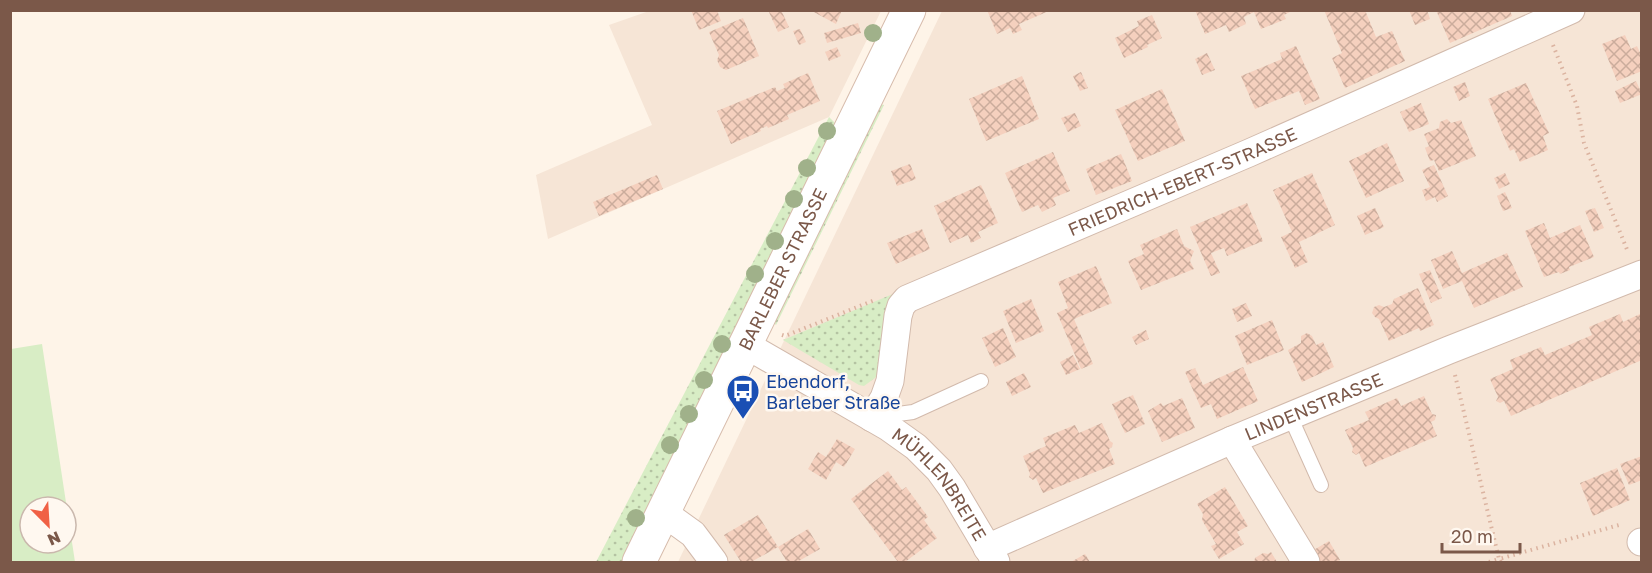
<svg xmlns="http://www.w3.org/2000/svg" width="1652" height="573" viewBox="0 0 1652 573" font-family="'Golos Text',sans-serif">
	<style>
		.residential { fill: #f6e5d6 }
		.grass { fill: url(#grass-dots) }
		.pitch { fill: #d8edc5; fill-rule: evenodd }
		.building { fill: url(#building-cross-hatch) }
		.lines { fill: none; stroke-linecap: round; stroke-linejoin: round }
		.service-casing { stroke: #d2baac; stroke-width: 16 }
		.minor-casing { stroke: #d2baac; stroke-width: 29 }
		.secondary-casing { stroke: #d7bcac; stroke-width: 35 }
		.path { stroke: #dbb3a0; stroke-width: 4; stroke-dasharray: 1.5 4.5; stroke-linecap: butt }
		.service { stroke: #fff; stroke-width: 14 }
		.minor { stroke: #fff; stroke-width: 27 }
		.secondary { stroke: #fff; stroke-width: 33 }
		.tree { fill: #a0b18a }
		.labels { text-anchor: middle; dominant-baseline: central; stroke-width: 5; stroke-linejoin: round; paint-order: stroke }
		.street-label { font-size: 18px; fill: #7b5849; stroke: #fff8f0 }
		.transit-label { font-size: 18px; fill: #164399; stroke: #fff8f0; text-anchor: start }
	</style>
	<defs>
		<pattern id="grass-dots" width="8" height="8" patternUnits="userSpaceOnUse" patternTransform="scale(1.5)"><rect width="8" height="8" fill="#d8edc5"/><path d="M2 2h.1M6 6h.1" fill="none" stroke="#b4c3a2" stroke-width="1.8" stroke-linecap="round"/></pattern>
		<pattern id="building-cross-hatch" width="8" height="8" patternUnits="userSpaceOnUse" patternTransform="scale(1.5)"><rect width="8" height="8" fill="#f5d0be"/><path d="M0 0l8 8M0 8l8-8" fill="none" stroke="#cbac9c"/></pattern>
	</defs>
	<rect width="100%" height="100%" fill="#fef4e8"/>
	<g class="residential">
		<polygon points="649,11 881,11 829,117 548,239 536,175 652,125 609,25"/>
		<polygon points="942,11 1641,11 1641,562 678,562"/>
	</g>
	<g class="grass">
		<polygon points="880,104 884,105 776,325 773,322"/>
		<polygon points="829,117 840,128 626,562 596,562"/>
		<polygon points="900,291 881,369 875,378 864,386 859,385 783,340"/>
	</g>
	<path class="pitch" d="M42,344L75,562H11V349ZM30,507H66V543H30Z"/>
	<g class="building">
		<polygon points="691,10 717,10 721,21 699,30"/>
		<polygon points="768,10 781,10 789,27 778,32"/>
		<polygon points="810,10 842,10 836,24"/>
		<polygon points="987,10 1051,10 1019,24 1022,30 1013,34 1010,28 997,34"/>
		<polygon points="1195,10 1294,10 1284,15 1286,19 1261,29 1254,12 1244,17 1246,24 1229,32 1226,25 1205,34"/>
		<polygon points="1324,10 1365,10 1376,37 1392,31 1405,61 1345,88 1332,58 1342,53"/>
		<polygon points="1409,10 1427,10 1430,19 1415,25"/>
		<polygon points="1436,10 1510,10 1512,16 1450,43"/>
		<polygon points="1152,15 1162,38 1147,45 1148,47 1124,58 1115,38 1139,26 1137,21"/>
		<polygon points="743,18 759,56 726,70 720,67 717,60 719,55 709,32"/>
		<polygon points="858,23 861,33 827,43 824,33"/>
		<polygon points="800,29 806,42 799,45 793,31"/>
		<polygon points="1625,35 1631,49 1637,46 1642,57 1642,71 1617,81 1602,44"/>
		<polygon points="1296,46 1320,99 1305,105 1299,91 1255,109 1241,76 1282,59 1280,53"/>
		<polygon points="837,47 841,56 829,61 825,52"/>
		<polygon points="1207,53 1215,70 1202,75 1195,59"/>
		<polygon points="1081,72 1088,88 1080,91 1073,76"/>
		<polygon points="808,73 820,101 787,115 789,119 768,128 767,126 760,129 761,131 731,144 717,111 775,87 777,91 785,88 783,84"/>
		<polygon points="1022,76 1039,119 986,141 969,99"/>
		<polygon points="1636,81 1642,94 1620,103 1615,91"/>
		<polygon points="1465,82 1470,96 1459,101 1453,87"/>
		<polygon points="1526,83 1549,133 1543,136 1548,150 1520,162 1514,149 1510,151 1488,99"/>
		<polygon points="1162,89 1185,141 1138,161 1115,110"/>
		<polygon points="1421,103 1429,124 1409,132 1400,112"/>
		<polygon points="1075,113 1081,126 1068,132 1061,118"/>
		<polygon points="1447,119 1451,123 1461,120 1476,156 1439,171 1434,160 1430,161 1425,148 1429,146 1424,134 1439,128 1440,122"/>
		<polygon points="1387,143 1404,181 1366,198 1349,161"/>
		<polygon points="1053,152 1070,191 1053,198 1056,205 1042,212 1038,205 1022,212 1005,173"/>
		<polygon points="1121,154 1132,181 1096,195 1086,169"/>
		<polygon points="910,164 916,179 897,186 891,171"/>
		<polygon points="1434,165 1448,196 1437,202 1435,197 1426,201 1422,190 1430,187 1422,170"/>
		<polygon points="1312,173 1335,225 1299,242 1308,262 1295,268 1281,237 1292,232 1273,190"/>
		<polygon points="1505,173 1510,184 1499,189 1494,178"/>
		<polygon points="657,175 663,189 599,216 593,202"/>
		<polygon points="981,185 998,223 978,232 981,238 971,243 968,235 950,243 934,206"/>
		<polygon points="1505,192 1512,208 1503,211 1497,196"/>
		<polygon points="1247,203 1263,241 1227,256 1224,248 1211,253 1220,273 1211,276 1190,227"/>
		<polygon points="1375,208 1384,227 1365,235 1357,216"/>
		<polygon points="1595,208 1604,228 1594,232 1585,211"/>
		<polygon points="1544,223 1550,238 1580,225 1594,257 1569,267 1570,270 1560,274 1559,272 1544,277 1525,231"/>
		<polygon points="922,229 930,249 896,264 887,243"/>
		<polygon points="1177,229 1184,246 1194,251 1190,261 1194,269 1141,290 1128,261 1144,254 1140,245"/>
		<polygon points="1452,251 1462,273 1507,253 1523,287 1474,308 1462,281 1443,289 1431,260"/>
		<polygon points="1096,266 1112,303 1074,319 1093,364 1081,369 1057,313 1068,308 1058,282"/>
		<polygon points="1430,270 1442,298 1431,303 1419,274"/>
		<polygon points="1418,288 1434,325 1420,331 1419,328 1389,341 1379,319 1375,317 1372,313 1374,307 1379,305 1384,307 1392,304 1394,299"/>
		<polygon points="1031,299 1044,331 1016,343 1003,311"/>
		<polygon points="1246,303 1252,316 1237,322 1232,309"/>
		<polygon points="1642,313 1642,360 1511,416 1504,401 1500,403 1496,401 1498,397 1490,379 1513,369 1510,360 1541,347 1545,355 1569,345 1592,335 1589,327 1620,314 1623,322"/>
		<polygon points="1272,320 1284,350 1247,365 1235,336"/>
		<polygon points="1003,328 1016,357 995,367 982,338"/>
		<polygon points="1146,330 1149,339 1136,345 1132,337"/>
		<polygon points="1307,333 1312,336 1316,345 1323,342 1334,367 1302,382 1288,350 1301,343 1301,336"/>
		<polygon points="1073,355 1080,369 1066,375 1060,362"/>
		<polygon points="1243,367 1258,401 1217,419 1211,404 1201,408 1185,372 1195,368 1203,385"/>
		<polygon points="1024,373 1031,387 1012,396 1006,382"/>
		<polygon points="1133,395 1145,424 1125,433 1112,404"/>
		<polygon points="1424,396 1432,414 1436,415 1435,420 1431,422 1437,436 1365,467 1359,453 1356,455 1352,452 1353,448 1345,430 1369,420 1365,412 1397,398 1401,406"/>
		<polygon points="1182,398 1195,428 1162,442 1148,411 1161,403 1163,406"/>
		<polygon points="1102,423 1110,441 1113,443 1112,447 1109,449 1115,464 1043,493 1036,478 1033,480 1029,477 1030,474 1023,456 1046,446 1043,438 1075,425 1079,433"/>
		<polygon points="837,439 855,449 844,467 836,462 826,480 808,469 818,452 826,457"/>
		<polygon points="1642,456 1642,480 1629,485 1620,464"/>
		<polygon points="1617,468 1630,500 1593,516 1580,483"/>
		<polygon points="888,471 902,490 906,487 928,517 924,520 937,538 905,562 898,562 851,499"/>
		<polygon points="1225,487 1248,526 1237,532 1244,544 1219,559 1211,546 1216,544 1202,520 1203,514 1197,504"/>
		<polygon points="758,515 778,547 751,562 741,562 724,535"/>
		<polygon points="808,529 820,549 797,562 787,562 778,547"/>
		<polygon points="1329,541 1340,560 1336,562 1318,562 1312,551"/>
		<polygon points="1271,552 1277,562 1254,562 1255,558 1263,553 1268,554"/>
		<polygon points="1085,554 1090,562 1071,562"/>
	</g>
	<g class="lines">
		<g class="service-casing">
			<g id="service">
				<polyline points="1290,416 1321,485"/>
				<polyline points="876,417 913,412 981,381"/>
			</g>
		</g>
		<g class="minor-casing">
			<g id="minor">
				<path id="s1" d="M746,345L888,427L916,447L939,470L952,488L996,562"/>
				<path id="s2" d="M872,418L884,398L890,381L898,316L901,306L907,299L1249,153L1571,10"/>
				<polyline points="1232,440 1306,562"/>
				<polyline points="664,513 693,534 714,562"/>
				<polyline points="1641,542 1642,542"/>
				<path id="s3" d="M987,548L1232,440L1449,350L1642,274"/>
			</g>
		</g>
		<g class="secondary-casing">
			<g id="secondary">
				<path id="s4" d="M639,562L909,10"/>
			</g>
		</g>
		<g class="path">
			<polyline points="1553,45 1577,106 1584,143 1628,252"/>
			<polyline points="782,335 785,336 875,300"/>
			<polyline points="1455,375 1499,559 1619,525 1621,527"/>
			<polyline points="1489,562 1499,559 1501,562"/>
		</g>
		<use href="#service" class="service"/>
		<use href="#minor" class="minor"/>
		<use href="#secondary" class="secondary"/>
	</g>
	<g class="tree">
		<circle cx="873" cy="33" r="9"/>
		<circle cx="827" cy="131" r="9"/>
		<circle cx="807" cy="168" r="9"/>
		<circle cx="794" cy="199" r="9"/>
		<circle cx="775" cy="241" r="9"/>
		<circle cx="755" cy="274" r="9"/>
		<circle cx="722" cy="344" r="9"/>
		<circle cx="704" cy="380" r="9"/>
		<circle cx="689" cy="414" r="9"/>
		<circle cx="670" cy="445" r="9"/>
		<circle cx="636" cy="518" r="9"/>
	</g>
	<defs>
		<g id="bus-pin" transform="scale(1.725)"><path d="M0 17L-7.5 6A9.5 9.5 0 1 1 7.5 6Z" fill="#1a4fb4" stroke="#fff8f0"/><path d="M-5-6H5V4H4V6H2V4H-2V6H-4V4H-5ZM-3.5-4V0h7V-4ZM-3.5 1.2v1.5H-2V1.2ZM2 1.2v1.5H3.5V1.2Z" fill="#fff"/></g>
	</defs>
	<g fill-rule="evenodd">
		<use href="#bus-pin" x="743" y="391"/>
	</g>
	<g class="labels">
		<g class="street-label">
			<text stroke="none"><textPath href="#s2" startOffset="426">FRIEDRICH-EBERT-STRASSE</textPath></text>
			<text stroke="none"><textPath href="#s4" startOffset="326">BARLEBER STRASSE</textPath></text>
			<text stroke="none"><textPath href="#s3" startOffset="356">LINDENSTRASSE</textPath></text>
			<text stroke="none"><textPath href="#s1" startOffset="242">MÜHLENBREITE</textPath></text>
		</g>
		<g class="transit-label">
			<text x="766" y="381">Ebendorf,<tspan x="766" dy="21">Barleber Straße</tspan></text>
		</g>
	</g>
	<rect width="1652" height="573" fill="none" stroke="#7b5849" stroke-width="24"/>
	<g transform="translate(48 525) rotate(156)"><circle r="28" fill="#fff8f0" stroke="#cab8ad" stroke-width="1.5"/>
	<path d="M0-4.5L10 22L0 15L-10 22Z" fill="#f06145"/>
	<text y="-9" font-size="16" font-weight="bold" text-anchor="middle" fill="#7b5849">N</text>
	</g>
	<path d="M1442 543v9h78v-9" fill="none" stroke="#7b5849" stroke-width="3"/>
	<text x="1451" y="543" font-size="18" fill="#7b5849" stroke="#fff8f0" stroke-width="4.5" paint-order="stroke">20 m</text>
</svg>
